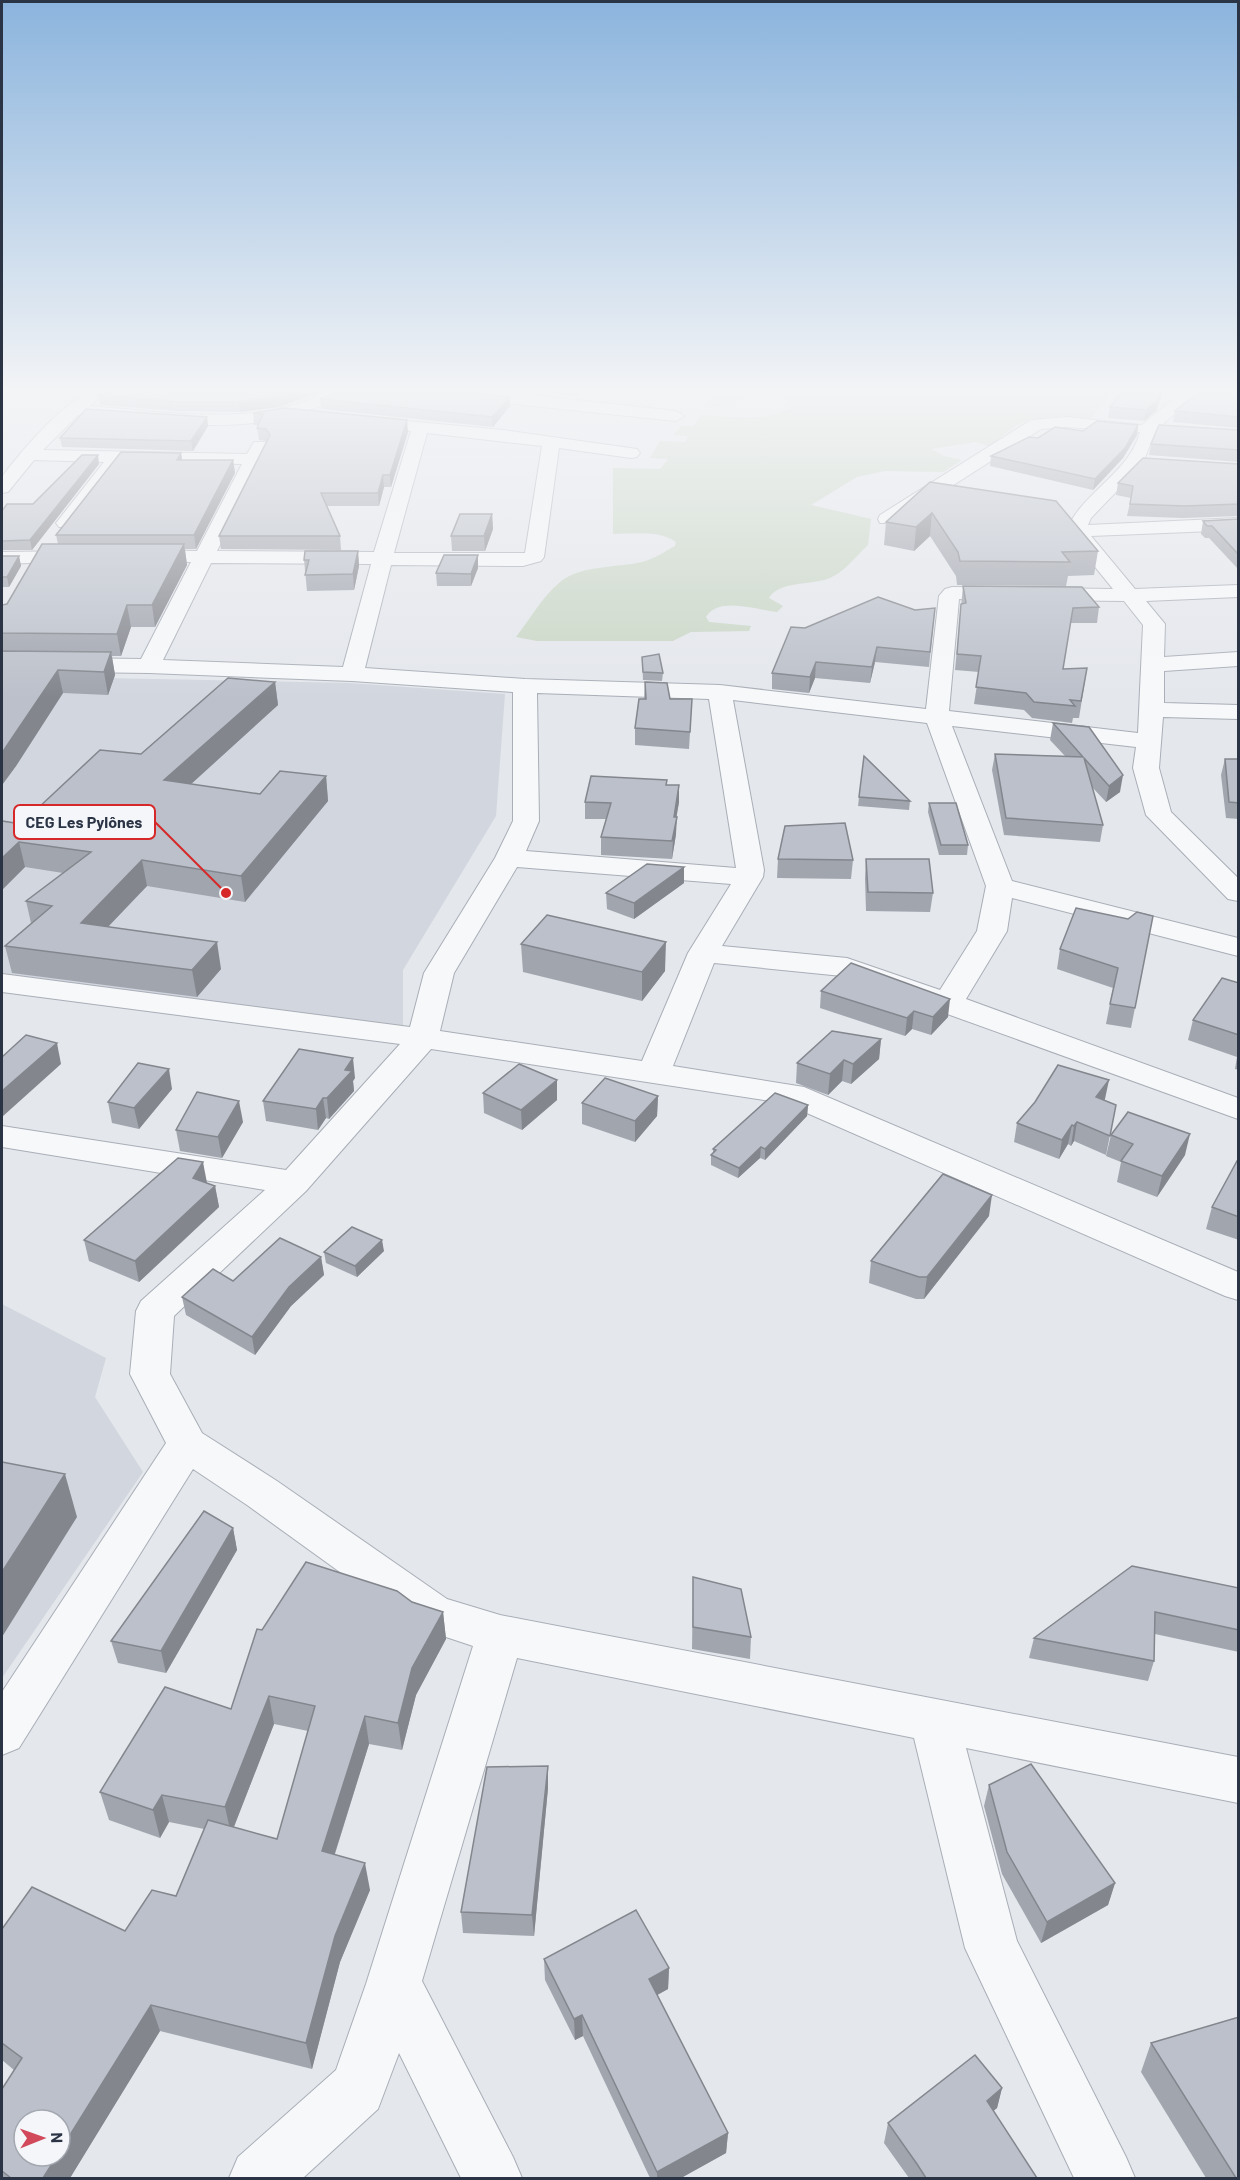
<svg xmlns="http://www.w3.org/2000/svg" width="1240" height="2180" viewBox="0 0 1240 2180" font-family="Barlow,sans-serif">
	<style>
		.built { fill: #d2d6de }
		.green { fill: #c9d6c5 }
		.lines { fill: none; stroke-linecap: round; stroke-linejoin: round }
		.minor-casing { stroke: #a9aeb7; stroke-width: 2 }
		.minor { fill: #f7f8fa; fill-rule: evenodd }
		.wall { fill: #a1a5ae; fill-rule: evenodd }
		.shaded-wall { fill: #83868d }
		.building { fill: #bbc0ca; stroke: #83868d; stroke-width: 1.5 }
		.leader { fill: none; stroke: #d62828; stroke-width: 2 }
		.callout-dot { fill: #d62828; stroke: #f4f6f9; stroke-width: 2 }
		.callout { fill: #f4f6f9; stroke: #d62828; stroke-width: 2 }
		.callout-label { font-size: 16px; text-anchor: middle; font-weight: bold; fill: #2b3445 }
	</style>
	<rect width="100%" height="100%" fill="#e4e7ec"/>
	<g class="built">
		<polygon points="2,676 349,683 505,694 496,816 403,970 403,1032 2,974"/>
		<polygon points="2,1304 106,1358 95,1397 143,1472 2,1678"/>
	</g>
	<path class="green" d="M713,392H1114L1089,420L1032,419L1017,425L989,446L976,442L931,449L944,456L962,460L944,472L885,471L857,477L811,505L871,519L868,545C856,556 843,574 827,579C810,585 779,581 769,598L783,606L777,612C757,610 718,596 706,617L709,622L751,626L749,631L691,632L673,641H537L516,637C530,619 542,597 560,582C581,565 616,568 642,562C654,559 664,552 675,546L676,542C659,530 633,534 613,534V468L660,469L668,459L650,458L660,441L685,442L688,436L674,435L681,426H694L701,415C725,416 767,422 787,409V401C761,388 731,407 705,408Z"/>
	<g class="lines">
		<g class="minor-casing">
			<g id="minor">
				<path d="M328,392H352L350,395C321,406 292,417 262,422C201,430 139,420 78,415L43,450L247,454L254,442H266L269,446L263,459L217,551L374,552L411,431L364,427L358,426L356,422L358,418L364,417L503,430L637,449L640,453L637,457L631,458L559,448L544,557L541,561L523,566L391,565L365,668L525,679L720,685L926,709L939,596L945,589L952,587L1113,589L1066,531C1082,492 1129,474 1140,432L1067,427L1041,429L894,523H880L878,519L880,515L1031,420L1067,417L1142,425L1182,392H1200L1156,430L1142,465L1091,518L1088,525L1238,518V530L1091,536L1135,589L1238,585V597L1146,601L1165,624L1164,657L1238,652V666L1164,671V703L1238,705V719L1163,717L1159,768L1171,812L1238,878V901L1228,899L1146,815L1133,768L1136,747L952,726L1012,881L1238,938V956L1012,898L1007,931L966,999L1238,1098V1119L842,976L714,963L673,1066L804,1087L1238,1272V1300L1225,1296L784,1103L431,1049L306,1191L174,1316L170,1374L202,1433L277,1481L447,1599L500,1615L1238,1757V1803L966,1748L1017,1941L1126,2157L1135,2178H1074L965,1948L914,1738L517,1658L422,1981L513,2157L522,2178H461L399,2053L378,2109L303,2178H229L238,2157L336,2070L366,1984L473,1646L416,1627L247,1505L193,1469L19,1748L2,1755V1692L166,1443L130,1374L136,1311L141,1301L265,1190L2,1147V1126L286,1170L400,1044L2,992V974L410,1027L424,973L495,858L513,821V692L352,681L149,673L2,671V657L141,659L191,562H140L133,560L130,556L133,552L140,550L197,551L242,464L122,462L73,527H59L56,523L104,462L34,460L8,492L2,493V477C16,458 72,388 97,395L99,398L90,406C147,411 205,419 262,412C285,409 307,401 328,392ZM427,433L542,446L525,553H394ZM211,563L371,564L343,667L163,660ZM959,599L1124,601L1143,625L1138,733L949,711ZM537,693L709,699L736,868L526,851L539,821ZM733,700L927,723L986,886L977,931L940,990L847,958L722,946L763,877L764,870ZM517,867L731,884L688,953L642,1061L440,1031L454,973Z"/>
				<polygon points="439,392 504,392 676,411 684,416 676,421 447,397"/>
				<polygon points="80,551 87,553 90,557 87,561 2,564 2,552"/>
			</g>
		</g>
		<use href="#minor" class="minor"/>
	</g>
	<g class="wall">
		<polygon points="320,392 279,407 240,412 176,411 100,405 98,395"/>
		<polygon points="538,392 581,392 578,396"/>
		<polygon points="1239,393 1239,428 1173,422 1175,411"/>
		<polygon points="320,399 510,406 493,427 321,409"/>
		<polygon points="1110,407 1157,410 1144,421 1108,418"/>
		<polygon points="253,413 408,432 391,487 384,487 379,506 326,506 340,536 341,550 221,549 219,536 267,441 259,440 257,428 258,425 254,425"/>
		<polygon points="207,417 208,426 193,451 62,447 60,438"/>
		<polygon points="1138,425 1137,435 1123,458 1093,490 990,466 991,456 1038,438 1083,431"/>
		<polygon points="1239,430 1239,462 1149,455 1151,444"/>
		<polygon points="181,453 182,460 233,460 235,473 196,549 185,549 187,565 155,627 131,627 121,656 112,656 115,675 108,695 63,693 16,766 2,785 2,605 7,604 58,544 56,535"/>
		<polygon points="99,464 32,550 2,550 2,511 33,504"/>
		<polygon points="1239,464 1239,516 1183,518 1127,516 1131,498 1116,495 1118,483"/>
		<polygon points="930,482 1098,551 1094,575 1068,576 1066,586 957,585 956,576 930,536 914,551 884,545 886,522"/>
		<polygon points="492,514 493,529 485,551 452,551 451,536"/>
		<polygon points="1239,519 1239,570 1209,538 1205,538 1201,534 1203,521"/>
		<polygon points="358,551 359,566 354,590 307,591 304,560"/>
		<polygon points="478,555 478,568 471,586 437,586 436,573"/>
		<polygon points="2,556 19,556 21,566 9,587 2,587"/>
		<polygon points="963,586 1099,607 1097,623 1070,623 1063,669 1087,668 1079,718 1073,718 1072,723 1032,718 1024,710 974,704 979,672 955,670"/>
		<polygon points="935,608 929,667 875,662 870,683 815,678 809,693 772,689 772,673 805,628"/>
		<polygon points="642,657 663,673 662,681 643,680"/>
		<polygon points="275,682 278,705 191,784 260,794 326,776 328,801 245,902 147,886 108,926 221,969 197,997 12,973 5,946 31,923 26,901 63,873 25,867 2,890 2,821 21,824 141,754"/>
		<polygon points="645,682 670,699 691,716 689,749 635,745 635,728 644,699"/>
		<polygon points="1053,723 1120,792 1106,802 1092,787 1103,825 1100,842 1004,835 992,770 995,754 1065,756 1050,740"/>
		<polygon points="864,756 910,801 909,810 858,806"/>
		<polygon points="1225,759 1239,759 1239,819 1226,818 1221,775"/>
		<polygon points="667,780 667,785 679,802 676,817 676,834 672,859 601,855 601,837 606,819 585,819 585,802"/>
		<polygon points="929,803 968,845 967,855 939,855 928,812"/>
		<polygon points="778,859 853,860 851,879 777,878"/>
		<polygon points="866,859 933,893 930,912 866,911 865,878"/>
		<polygon points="684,883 634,919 607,909 606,893"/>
		<polygon points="1153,916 1131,1028 1106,1024 1113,988 1057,969 1060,949 1128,919"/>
		<polygon points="521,944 665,971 642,1001 523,972"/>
		<polygon points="1239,983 1239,1070 1235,1069 1237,1057 1188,1040 1193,1020"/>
		<polygon points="821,991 948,1017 931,1035 912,1029 905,1036 820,1008"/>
		<polygon points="881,1039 879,1059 851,1084 842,1081 828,1095 796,1083 797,1063"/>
		<polygon points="355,1078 353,1081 354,1091 329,1119 326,1118 318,1130 266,1121 263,1101"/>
		<polygon points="172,1089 139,1129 112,1123 108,1102"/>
		<polygon points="483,1093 557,1100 522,1130 484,1113"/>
		<polygon points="658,1096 657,1116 635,1142 582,1124 582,1103"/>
		<polygon points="1105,1099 1104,1100 1116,1105 1106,1155 1074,1141 1071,1146 1068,1144 1059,1159 1014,1142 1017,1123"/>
		<polygon points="808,1105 807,1116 765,1160 760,1158 738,1178 711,1165 711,1155 713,1153 713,1149"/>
		<polygon points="243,1122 222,1158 180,1151 176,1130"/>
		<polygon points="1111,1135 1185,1155 1157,1197 1117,1182 1121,1162 1106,1156"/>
		<polygon points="1239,1162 1239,1240 1206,1229 1212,1207"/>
		<polygon points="207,1183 215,1186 219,1207 139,1282 89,1261 84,1240"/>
		<polygon points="989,1216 924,1299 916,1299 869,1283 871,1261"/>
		<polygon points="384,1251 357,1277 326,1263 324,1252"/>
		<polygon points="321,1257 324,1275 291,1306 255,1355 186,1315 182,1297 233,1281"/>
		<polygon points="233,1528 237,1550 166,1673 118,1663 111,1641"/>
		<polygon points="693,1577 751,1637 750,1659 692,1649"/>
		<polygon points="1239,1588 1239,1652 1155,1634 1154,1661 1148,1681 1029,1658 1034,1638"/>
		<path d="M412,1602L443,1612L446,1639L416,1695L402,1750L369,1744L335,1854L370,1890L340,1962L312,2069L160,2031L70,2178H2V2089L14,2070L2,2060V1929L125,1931L176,1896L204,1829L169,1822L160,1838L109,1820L100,1792L231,1709L262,1630ZM274,1724L308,1731L277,1839L234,1827Z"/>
		<polygon points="548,1766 548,1788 534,1936 463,1933 461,1912"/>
		<polygon points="989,1785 1115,1883 1108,1905 1041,1943 1002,1874 984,1806"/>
		<polygon points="544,1959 669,1968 668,1989 657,1995 728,2133 726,2153 681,2178 650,2178 583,2036 575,2040 545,1980"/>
		<polygon points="1151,2043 1239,2178 1206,2178 1141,2072"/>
		<polygon points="1002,2088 997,2108 993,2111 1037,2178 909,2178 884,2143 888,2123"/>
	</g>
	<g class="shaded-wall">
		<polygon points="292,392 320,392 279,407 240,412 239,402"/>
		<polygon points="1161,392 1162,392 1157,410 1144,421 1146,410"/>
		<polygon points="510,397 510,406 493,427 492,417"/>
		<polygon points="207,417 208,426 193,451 191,441"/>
		<polygon points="407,420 408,432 391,487 390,475"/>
		<polygon points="1138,425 1137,435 1123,458 1093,490 1095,479"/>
		<polygon points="181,453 183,465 177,460"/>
		<polygon points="98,455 99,464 32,550 30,540"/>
		<polygon points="233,460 235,473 196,549 194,535"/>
		<polygon points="383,475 384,487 379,506 378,493"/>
		<polygon points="932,513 930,536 914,551 916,527"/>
		<polygon points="492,514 493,529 485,551 484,536"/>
		<polygon points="184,544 187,565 155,627 152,605"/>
		<polygon points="358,551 359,566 354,590 353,574"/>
		<polygon points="478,555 478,568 471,586 471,574"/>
		<polygon points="19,556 21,566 9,587 7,577"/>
		<polygon points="127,605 131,627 121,656 117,634"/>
		<polygon points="877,647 875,662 870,683 872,667"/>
		<polygon points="111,652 115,675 108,695 104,672"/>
		<polygon points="816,662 815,678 809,693 810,677"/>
		<polygon points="58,670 63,693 16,766 2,785 2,753"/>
		<polygon points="275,682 278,705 168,805 164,780"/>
		<polygon points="1123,775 1120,792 1106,802 1109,786"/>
		<polygon points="326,776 328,801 245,902 241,876"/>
		<polygon points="679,785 679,802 674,832 677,817 676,834 672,859 674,817"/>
		<polygon points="19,842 25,867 2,890 2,858"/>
		<polygon points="142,860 147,886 87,949 81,923"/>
		<polygon points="684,867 684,883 634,919 634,903"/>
		<polygon points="217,942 221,969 197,997 192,970"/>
		<polygon points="666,942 665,971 642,1001 642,972"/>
		<polygon points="950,999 948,1017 931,1035 933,1017"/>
		<polygon points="914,1011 912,1029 905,1036 907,1018"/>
		<polygon points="881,1039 879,1059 851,1084 853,1064"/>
		<polygon points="57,1043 61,1064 2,1117 2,1091"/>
		<polygon points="353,1058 355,1078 353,1081 354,1091 329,1119 327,1098"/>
		<polygon points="844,1060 842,1081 828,1095 830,1074"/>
		<polygon points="169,1069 172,1089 139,1129 134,1108"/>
		<polygon points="557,1080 557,1100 522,1130 521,1110"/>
		<polygon points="1109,1080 1105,1099 1092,1116 1096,1097"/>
		<polygon points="658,1096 657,1116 635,1142 635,1121"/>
		<polygon points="323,1098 326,1118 318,1130 316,1109"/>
		<polygon points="239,1101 243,1122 222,1158 218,1137"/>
		<polygon points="808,1105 807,1116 765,1160 765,1149"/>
		<polygon points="1077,1122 1074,1141 1071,1146 1074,1126"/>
		<polygon points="1072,1125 1068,1144 1059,1159 1062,1140"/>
		<polygon points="1190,1134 1185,1155 1157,1197 1162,1176"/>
		<polygon points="761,1147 760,1158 738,1178 739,1168"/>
		<polygon points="203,1162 207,1183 193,1178"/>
		<polygon points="215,1186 219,1207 139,1282 135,1261"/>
		<polygon points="992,1195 989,1216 924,1299 927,1277"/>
		<polygon points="382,1240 384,1251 357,1277 355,1266"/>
		<polygon points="321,1257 324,1275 291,1306 255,1355 252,1337 289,1287"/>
		<polygon points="65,1474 77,1517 2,1637 2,1572"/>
		<polygon points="233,1528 237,1550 166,1673 161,1651"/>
		<polygon points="443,1612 446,1639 416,1695 402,1750 398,1723 412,1668"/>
		<polygon points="269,1696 274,1724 231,1834 225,1807"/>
		<polygon points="365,1716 369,1744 327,1878 322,1851"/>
		<polygon points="548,1766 548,1788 534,1936 532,1915"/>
		<polygon points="162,1795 169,1822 160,1838 153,1810"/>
		<polygon points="365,1863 370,1890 340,1962 312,2069 306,2043 335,1936"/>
		<polygon points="1115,1883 1108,1905 1041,1943 1047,1922"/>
		<polygon points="669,1968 668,1989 648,2000 649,1979"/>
		<polygon points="151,2005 160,2031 70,2178 43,2178 57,2156 60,2156 60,2151"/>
		<polygon points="582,2015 583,2036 575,2040 574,2019"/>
		<polygon points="1002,2088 997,2108 981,2121 987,2101"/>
		<polygon points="728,2133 726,2153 681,2178 657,2178 657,2172"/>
	</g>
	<g class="building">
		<polygon points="102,392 292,392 278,397 239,402 175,402 98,395"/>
		<polygon points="338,392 470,392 510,397 492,417 320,399"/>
		<polygon points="1121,392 1161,392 1159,399 1146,410 1110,407"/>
		<polygon points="1199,392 1239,393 1239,417 1175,411"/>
		<polygon points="285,408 407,420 390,475 383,475 378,493 321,493 340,536 219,536 270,435 266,429 257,428 263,414 253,413"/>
		<polygon points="86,409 207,417 191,441 60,438"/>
		<polygon points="1097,421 1138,425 1125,448 1095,479 991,456 1029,437 1038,438 1055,427 1083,431"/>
		<polygon points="1159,425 1239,430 1239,450 1151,444"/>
		<polygon points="121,452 181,453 177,460 233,460 194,535 56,535"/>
		<polygon points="82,455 98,455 30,540 2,541 2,511 7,504 33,504"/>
		<polygon points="1143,458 1239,464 1239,504 1185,506 1130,504 1133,486 1118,483"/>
		<polygon points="930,482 1056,501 1098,551 1062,552 1070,562 960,561 958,552 932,513 916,527 886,522"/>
		<polygon points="460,514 492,514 484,536 451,536"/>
		<polygon points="1239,519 1239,555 1212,526 1207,526 1203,521"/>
		<polygon points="42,544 184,544 152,605 127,605 117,634 2,633 2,605 7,604"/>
		<polygon points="305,551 358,551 353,574 305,575 309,560 304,560"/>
		<polygon points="444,555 478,555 471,574 436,573"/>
		<polygon points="2,556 19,556 7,577 2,577"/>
		<polygon points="963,586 1082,587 1099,607 1073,608 1063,669 1087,668 1081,701 1070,700 1075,706 1034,702 1026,693 976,687 981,656 957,654 961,604 966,603"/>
		<polygon points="878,597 915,610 935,608 930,652 877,647 872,667 816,662 810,677 772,673 791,627 805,628"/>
		<polygon points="2,651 111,652 104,672 58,670 10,741 2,753"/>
		<polygon points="659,654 663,673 643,672 642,657"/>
		<polygon points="228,678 275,682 164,780 260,794 280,771 326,776 241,876 142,860 81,923 217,942 192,970 5,946 52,906 26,901 91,852 19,842 2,858 2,821 21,824 100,750 141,754"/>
		<polygon points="645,682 667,683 670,699 692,699 690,732 635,728 639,699 646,699"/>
		<polygon points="1053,723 1089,727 1123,775 1109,786 1084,758 1103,825 1006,818 995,754 1083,757"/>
		<polygon points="864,756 910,801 859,797"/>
		<polygon points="1225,759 1239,759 1239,803 1229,802"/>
		<polygon points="591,776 667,780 666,785 679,785 674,817 677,817 672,841 601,837 611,803 585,802"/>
		<polygon points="929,803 956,803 968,845 941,845"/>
		<polygon points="845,823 853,860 778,859 785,826"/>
		<polygon points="866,859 929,859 933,893 868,892"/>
		<polygon points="647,864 684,867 634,903 606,893"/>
		<polygon points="1076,908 1128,919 1137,912 1153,916 1135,1008 1110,1004 1118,968 1060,949"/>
		<polygon points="547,915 666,942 642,972 521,944"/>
		<polygon points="851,963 950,999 933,1017 914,1011 907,1018 821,991"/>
		<polygon points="1222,978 1239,983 1239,1035 1193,1020"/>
		<polygon points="832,1031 881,1039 853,1064 844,1060 830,1074 797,1063"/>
		<polygon points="26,1035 57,1043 2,1091 2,1057"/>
		<polygon points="299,1049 353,1058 345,1070 352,1071 327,1098 323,1098 316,1109 263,1101"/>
		<polygon points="138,1063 169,1069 134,1108 108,1102"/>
		<polygon points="519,1064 557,1080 521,1110 483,1093"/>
		<polygon points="1058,1065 1109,1080 1096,1097 1116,1105 1110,1136 1077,1122 1074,1126 1072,1125 1062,1140 1017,1123 1035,1102"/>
		<polygon points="605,1078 658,1096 635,1121 582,1103"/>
		<polygon points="197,1092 239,1101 218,1137 176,1130"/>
		<polygon points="775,1093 808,1105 765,1149 761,1147 739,1168 711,1155 716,1150 713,1149"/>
		<polygon points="1128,1112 1190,1134 1162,1176 1121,1161 1133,1144 1111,1135"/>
		<polygon points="178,1158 203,1162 193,1178 215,1186 135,1261 84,1240"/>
		<polygon points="1237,1161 1239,1162 1239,1217 1212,1207"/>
		<polygon points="943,1174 992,1195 927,1277 919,1277 871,1261"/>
		<polygon points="352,1227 382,1240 355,1266 324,1252"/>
		<polygon points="280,1238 321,1257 289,1287 252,1337 182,1297 213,1269 233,1281"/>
		<polygon points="2,1462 65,1474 2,1572"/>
		<polygon points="204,1511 233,1528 161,1651 111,1641"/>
		<polygon points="306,1562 397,1591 412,1602 443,1612 412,1668 398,1723 365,1716 322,1851 365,1863 335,1936 306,2043 151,2005 60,2151 60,2120 24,2120 24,2156 57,2156 43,2178 11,2178 2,2171 2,2089 22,2058 2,2043 2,1929 32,1887 125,1931 152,1890 176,1896 208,1820 277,1839 315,1706 269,1696 225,1807 162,1795 153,1810 100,1792 165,1687 231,1709 257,1629 262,1630"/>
		<polygon points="1132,1566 1239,1588 1239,1630 1155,1612 1154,1661 1034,1638"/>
		<polygon points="693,1577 741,1589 751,1637 693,1627"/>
		<polygon points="1031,1764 1115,1883 1047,1922 1007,1852 989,1785"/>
		<polygon points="548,1766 532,1915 461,1912 487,1767"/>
		<polygon points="636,1910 669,1968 649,1979 728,2133 657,2172 582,2015 574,2019 544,1959"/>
		<polygon points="1239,2017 1239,2178 1236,2178 1151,2043"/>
		<polygon points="975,2055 1002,2088 987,2101 1037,2178 926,2178 917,2164 888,2123"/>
	</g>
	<linearGradient id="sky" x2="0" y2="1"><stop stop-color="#8bb4dd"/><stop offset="0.56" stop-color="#f3f4f6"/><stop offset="1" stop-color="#f3f4f6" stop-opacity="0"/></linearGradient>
	<rect width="1240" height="698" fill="url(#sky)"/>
	<path class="leader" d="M226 893L155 822"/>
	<circle class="callout-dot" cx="226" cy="893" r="6"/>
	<rect class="callout" x="14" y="805" width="141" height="34" rx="6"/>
	<g class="callout-label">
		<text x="84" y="828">CEG Les Pylônes</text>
	</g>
	<rect width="1240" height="2180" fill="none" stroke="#2b3445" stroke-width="6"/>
	<g transform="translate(42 2138) rotate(89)"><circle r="28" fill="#f4f6f9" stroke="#a4a8b1" stroke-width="1.5"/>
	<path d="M0-4.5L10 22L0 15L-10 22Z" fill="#d1495b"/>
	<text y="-9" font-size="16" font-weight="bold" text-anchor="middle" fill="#2b3445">N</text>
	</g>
</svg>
